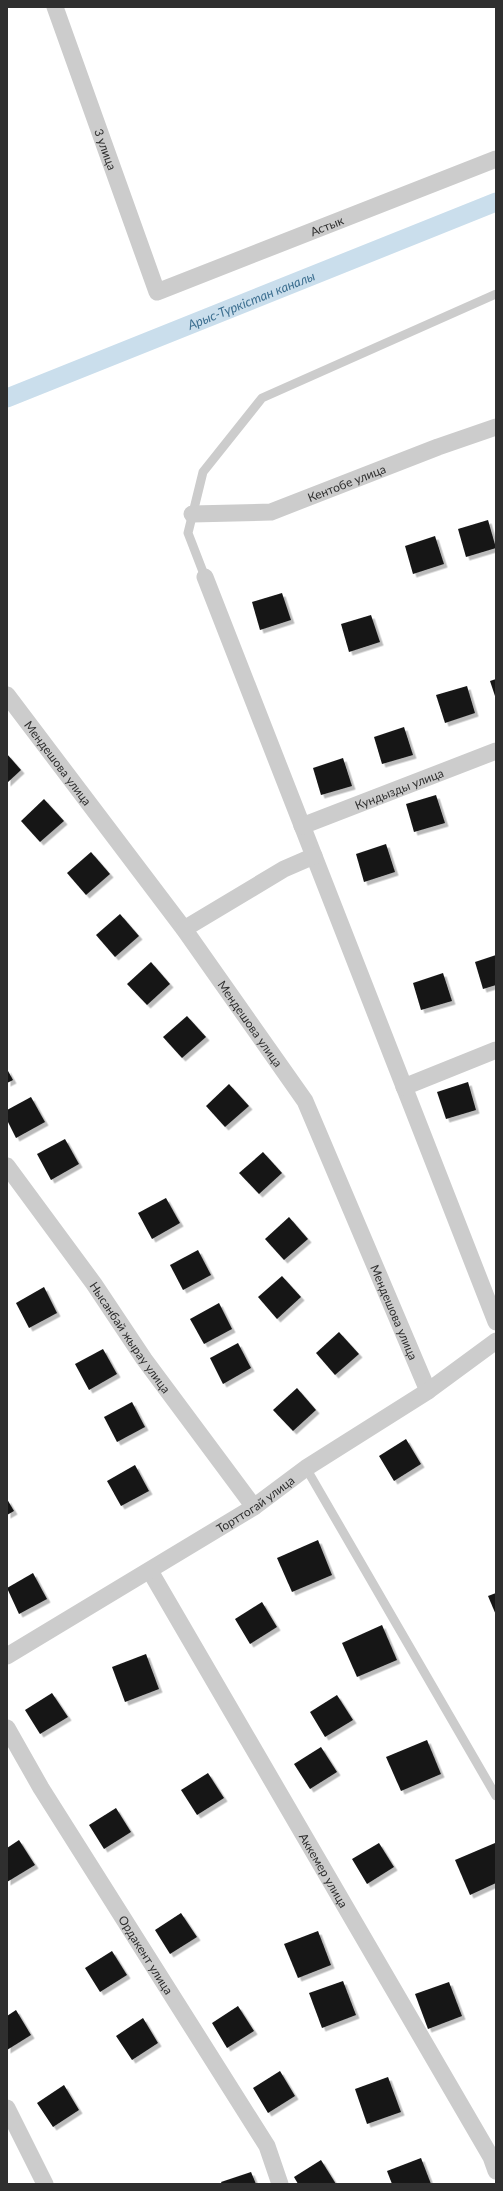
<svg xmlns="http://www.w3.org/2000/svg" width="503" height="2191" viewBox="0 0 503 2191" font-family="Lato,sans-serif">
	<style>
		.lines { fill: none; stroke-linecap: round; stroke-linejoin: round }
		.canal { stroke: #cadeec; stroke-width: 19 }
		.building { fill: #161616; filter: url(#shadow) }
		.lane { stroke: #ccc; stroke-width: 9 }
		.street { stroke: #ccc; stroke-width: 17 }
		.labels { text-anchor: middle; dominant-baseline: central; stroke-width: 4; stroke-linejoin: round; paint-order: stroke }
		.street-label { font-size: 12px; fill: #2f2f2f; stroke: #fff }
		.water-label { font-size: 13px; font-style: italic; fill: #3e7091; stroke: #fff }
	</style>
	<defs>
		<filter id="shadow"><feDropShadow dx="3.5" dy="3.5" stdDeviation="0" flood-color="#0004"/></filter>
	</defs>
	<rect width="100%" height="100%" fill="#fff"/>
	<g class="lines">
		<path class="canal" id="s1" d="M7,398L496,202"/>
	</g>
	<g class="building">
		<polygon points="488,520 496,548 466,557 458,529"/>
		<polygon points="435,536 444,564 413,574 405,546"/>
		<polygon points="282,593 291,620 260,630 252,602"/>
		<polygon points="371,615 380,642 349,652 341,624"/>
		<polygon points="496,679 496,699 490,681"/>
		<polygon points="467,686 475,713 445,723 436,695"/>
		<polygon points="404,727 413,755 382,764 374,737"/>
		<polygon points="7,754 21,770 7,783"/>
		<polygon points="343,758 352,786 321,795 313,768"/>
		<polygon points="436,795 445,823 414,832 406,804"/>
		<polygon points="44,799 64,821 40,842 21,821"/>
		<polygon points="386,844 395,872 364,882 356,854"/>
		<polygon points="91,852 110,874 86,895 67,873"/>
		<polygon points="120,914 139,936 115,957 96,935"/>
		<polygon points="496,955 496,985 483,989 475,962"/>
		<polygon points="151,962 170,984 147,1005 127,984"/>
		<polygon points="443,973 452,1001 421,1010 413,983"/>
		<polygon points="187,1016 206,1037 182,1058 163,1037"/>
		<polygon points="7,1069 13,1080 7,1083"/>
		<polygon points="468,1082 476,1110 446,1119 437,1092"/>
		<polygon points="229,1084 249,1106 225,1127 206,1106"/>
		<polygon points="31,1097 45,1122 16,1138 7,1120 7,1110"/>
		<polygon points="65,1139 79,1164 51,1180 37,1154"/>
		<polygon points="263,1152 282,1173 259,1194 239,1173"/>
		<polygon points="166,1198 180,1223 152,1239 138,1213"/>
		<polygon points="289,1217 308,1239 284,1260 265,1239"/>
		<polygon points="198,1250 211,1275 183,1290 170,1265"/>
		<polygon points="282,1276 301,1297 277,1319 258,1297"/>
		<polygon points="44,1287 57,1313 29,1328 16,1303"/>
		<polygon points="219,1303 232,1329 204,1344 190,1319"/>
		<polygon points="339,1332 359,1354 335,1375 316,1353"/>
		<polygon points="238,1343 251,1368 223,1384 210,1358"/>
		<polygon points="103,1349 117,1374 89,1390 75,1364"/>
		<polygon points="297,1388 316,1410 293,1431 273,1410"/>
		<polygon points="132,1402 145,1427 117,1442 104,1417"/>
		<polygon points="406,1439 421,1464 394,1481 379,1456"/>
		<polygon points="135,1465 149,1491 121,1506 107,1481"/>
		<polygon points="7,1499 14,1511 7,1515"/>
		<polygon points="318,1540 332,1575 292,1592 277,1558"/>
		<polygon points="33,1573 47,1599 19,1614 7,1588"/>
		<polygon points="496,1593 496,1615 488,1596"/>
		<polygon points="262,1602 277,1627 250,1644 235,1619"/>
		<polygon points="382,1625 397,1660 357,1677 342,1643"/>
		<polygon points="146,1654 159,1689 125,1702 112,1667"/>
		<polygon points="52,1693 68,1717 40,1734 25,1710"/>
		<polygon points="337,1695 353,1720 325,1737 310,1712"/>
		<polygon points="427,1740 441,1774 401,1791 386,1757"/>
		<polygon points="321,1747 337,1772 310,1789 294,1764"/>
		<polygon points="208,1773 224,1798 197,1815 181,1790"/>
		<polygon points="116,1808 131,1832 104,1849 89,1825"/>
		<polygon points="19,1840 35,1865 7,1882 7,1848"/>
		<polygon points="379,1843 394,1867 367,1884 352,1859"/>
		<polygon points="495,1843 496,1883 470,1895 455,1860"/>
		<polygon points="181,1913 197,1937 170,1954 155,1930"/>
		<polygon points="318,1931 331,1965 298,1978 284,1944"/>
		<polygon points="112,1951 127,1975 100,1992 85,1968"/>
		<polygon points="343,1981 356,2015 322,2028 309,1993"/>
		<polygon points="449,1982 462,2016 428,2029 415,1994"/>
		<polygon points="238,2006 254,2031 227,2048 212,2023"/>
		<polygon points="16,2010 31,2035 7,2050 7,2016"/>
		<polygon points="143,2018 158,2043 132,2060 116,2036"/>
		<polygon points="280,2071 295,2096 268,2113 253,2088"/>
		<polygon points="388,2077 401,2112 367,2124 355,2089"/>
		<polygon points="64,2085 79,2110 53,2127 37,2103"/>
		<polygon points="421,2158 431,2184 392,2184 387,2171"/>
		<polygon points="321,2160 336,2184 298,2184 294,2177"/>
		<polygon points="251,2172 256,2184 222,2184 221,2182"/>
	</g>
	<g class="lines">
		<g class="lane">
			<polyline points="205,577 188,533 203,472 262,398 496,294"/>
			<polyline points="306,1468 496,1796"/>
		</g>
		<g class="street">
			<path id="s2" d="M55,7L157,292L496,159"/>
			<path id="s3" d="M192,514L271,512L438,447L496,427"/>
			<polyline points="205,577 496,1322"/>
			<path id="s4" d="M7,695L184,929L305,1101L428,1391"/>
			<path id="s5" d="M302,826L496,751"/>
			<polyline points="184,929 284,869 314,856"/>
			<polyline points="404,1087 496,1050"/>
			<path id="s6" d="M7,1166L94,1284L144,1359L254,1507"/>
			<path id="s7" d="M150,1571L491,2157L496,2171"/>
			<path id="s8" d="M7,1656L254,1507L306,1468L428,1391L496,1341"/>
			<path id="s9" d="M7,1728L41,1788L267,2146L280,2184"/>
			<polyline points="7,2108 45,2184"/>
		</g>
	</g>
	<g class="labels">
		<g class="street-label">
			<text stroke="none"><textPath href="#s2" startOffset="151">3 улица</textPath></text>
			<text stroke="none"><textPath href="#s2" startOffset="485">Астык</textPath></text>
			<text stroke="none"><textPath href="#s3" startOffset="160">Кентобе улица</textPath></text>
			<text stroke="none"><textPath href="#s4" startOffset="85">Мендешова улица</textPath></text>
			<text stroke="none"><textPath href="#s5" startOffset="104">Кундызды улица</textPath></text>
			<text stroke="none"><textPath href="#s4" startOffset="409">Мендешова улица</textPath></text>
			<text stroke="none"><textPath href="#s4" startOffset="733">Мендешова улица</textPath></text>
			<text stroke="none"><textPath href="#s6" startOffset="211">Нысанбай жырау улица</textPath></text>
			<text stroke="none"><textPath href="#s8" startOffset="291">Торттогай улица</textPath></text>
			<text stroke="none"><textPath href="#s7" startOffset="346">Аккемер улица</textPath></text>
			<text stroke="none"><textPath href="#s9" startOffset="266">Ордакент улица</textPath></text>
		</g>
		<g class="water-label">
			<text stroke="none"><textPath href="#s1" startOffset="263">Арыс-Түркістан каналы</textPath></text>
		</g>
	</g>
	<rect width="503" height="2191" fill="none" stroke="#2f2f2f" stroke-width="16"/>
</svg>
